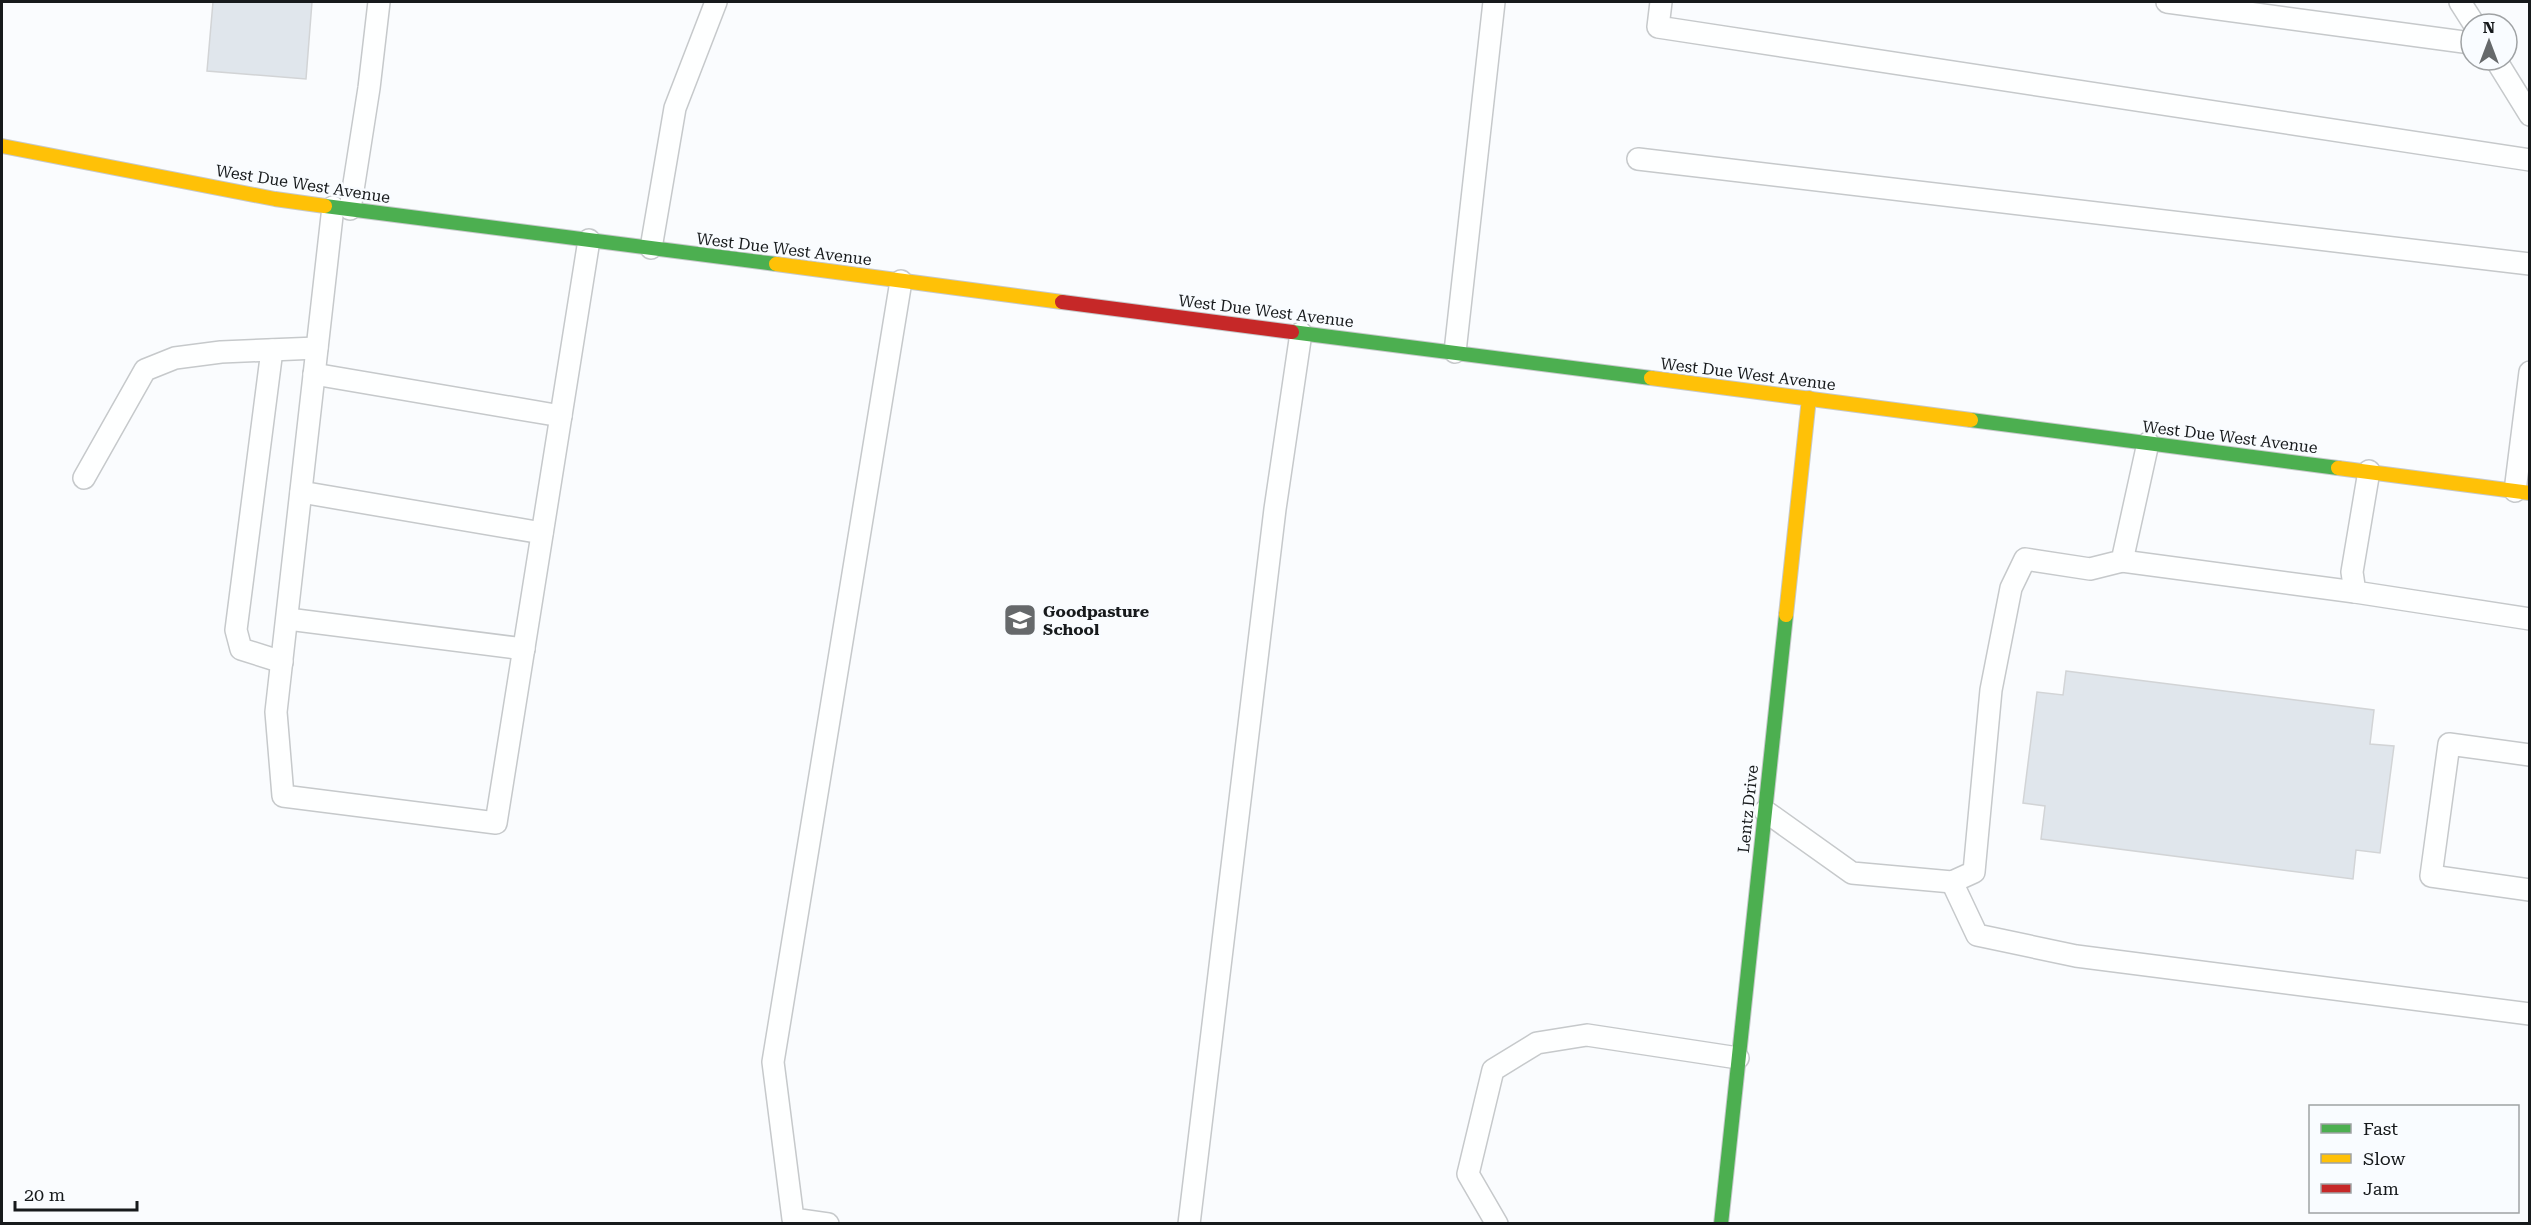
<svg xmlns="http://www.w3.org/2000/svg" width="2531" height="1225" viewBox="0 0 2531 1225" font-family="'Roboto Serif',serif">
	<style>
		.building { fill: #e0e6ec; stroke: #d2d4d6; stroke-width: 1.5 }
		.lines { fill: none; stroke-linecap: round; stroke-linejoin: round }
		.lane-casing { stroke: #c6c9cb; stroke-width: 24 }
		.fast-casing { stroke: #c6c9cb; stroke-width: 16 }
		.slow-casing { stroke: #c6c9cb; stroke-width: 16 }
		.jam-casing { stroke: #c6c9cb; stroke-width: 16 }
		.lane { stroke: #feffff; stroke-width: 21 }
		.fast { stroke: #4caf50; stroke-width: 14 }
		.slow { stroke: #ffc107; stroke-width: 14 }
		.jam { stroke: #c62828; stroke-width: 14 }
		.labels { text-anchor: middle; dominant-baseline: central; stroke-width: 5; stroke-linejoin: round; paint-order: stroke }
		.street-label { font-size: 16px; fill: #171a1c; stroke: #f9fcff }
		.poi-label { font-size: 16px; font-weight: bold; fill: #171a1c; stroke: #f9fcff; text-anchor: start }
	</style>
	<rect width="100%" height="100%" fill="#fafcfe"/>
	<g class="building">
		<polygon points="213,2 312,2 306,79 207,71"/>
		<polygon points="2066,671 2374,710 2370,744 2394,746 2380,853 2356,850 2353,879 2041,839 2045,806 2023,803 2037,692 2063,695"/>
	</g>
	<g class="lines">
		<g class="lane-casing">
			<g id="lane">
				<polyline points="1661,2 1658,27 2530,160"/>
				<polyline points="2167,2 2471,43"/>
				<polyline points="2460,2 2474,24"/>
				<polyline points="2496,60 2530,115"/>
				<polyline points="1638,159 2530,264"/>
				<polyline points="333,207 276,712 283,796 496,823 589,240"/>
				<polyline points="350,209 369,88 379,2"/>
				<polyline points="651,248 675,108 716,2"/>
				<polyline points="272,350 236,630 241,649 282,662"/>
				<polyline points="1455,352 1494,2"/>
				<polyline points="314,374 561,416"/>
				<polyline points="2369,471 2352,572 2355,592 2530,619"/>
				<polyline points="84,478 145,370 175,358 221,352 317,348"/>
				<polyline points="2515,491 2530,372"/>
				<polyline points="301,492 542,533"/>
				<polyline points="2122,561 2355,592"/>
				<polyline points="288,619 524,649"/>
				<polyline points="2530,755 2449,744 2431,876 2530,890"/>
				<polyline points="1765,811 1852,873 1952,882 1974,872 1991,690 2011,588 2025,559 2090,569 2122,561 2148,443"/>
				<polyline points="1952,882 1977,935 2076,956 2530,1014"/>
				<polyline points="828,1224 793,1219 773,1062 901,281"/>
				<polyline points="1189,1224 1275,509 1301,333"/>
				<polyline points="1497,1224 1468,1174 1493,1070 1537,1043 1587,1035 1738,1058"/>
			</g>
		</g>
		<g class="fast-casing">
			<g id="fast">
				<polyline points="325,206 776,264"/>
				<polyline points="1292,332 1651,378"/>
				<polyline points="1971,420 2338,468"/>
				<polyline points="1721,1224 1786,615"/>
			</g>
		</g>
		<g class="slow-casing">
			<g id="slow">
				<polyline points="2,146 275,199 325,206"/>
				<polyline points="776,264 1062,302"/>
				<polyline points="1651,378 1971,420"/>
				<polyline points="2338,468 2530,493"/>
				<polyline points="1786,615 1809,398"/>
			</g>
		</g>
		<g class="jam-casing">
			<polyline id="jam" points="1062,302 1292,332"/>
		</g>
		<use href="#lane" class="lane"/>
		<use href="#fast" class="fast"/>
		<use href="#slow" class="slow"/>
		<use href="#jam" class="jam"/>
	</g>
	<defs>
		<g id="school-square" transform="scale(1.725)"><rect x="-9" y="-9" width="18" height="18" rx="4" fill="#66696b" stroke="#f9fcff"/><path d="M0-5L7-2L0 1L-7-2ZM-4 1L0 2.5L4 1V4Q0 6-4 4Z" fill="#fff"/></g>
	</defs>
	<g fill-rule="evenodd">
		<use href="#school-square" x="1020" y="620"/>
	</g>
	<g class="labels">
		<g class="street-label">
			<text transform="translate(303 184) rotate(9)">West Due West Avenue</text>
			<text transform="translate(784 249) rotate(7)">West Due West Avenue</text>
			<text transform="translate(1266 311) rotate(7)">West Due West Avenue</text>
			<text transform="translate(1748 374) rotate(7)">West Due West Avenue</text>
			<text transform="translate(2230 437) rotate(7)">West Due West Avenue</text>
			<text transform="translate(1748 809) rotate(-84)">Lentz Drive</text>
		</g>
		<g class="poi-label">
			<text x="1043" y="611">Goodpasture<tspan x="1043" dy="18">School</tspan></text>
		</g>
	</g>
	<rect width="2531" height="1225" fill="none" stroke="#171a1c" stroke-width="6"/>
	<rect x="2309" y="1105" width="210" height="108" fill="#f9fcff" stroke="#9fa2a4" stroke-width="1.5"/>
	<rect x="2321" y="1124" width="30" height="9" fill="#4caf50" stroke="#9fa2a4" stroke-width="1.5"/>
	<text x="2363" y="1135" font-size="18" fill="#171a1c">Fast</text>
	<rect x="2321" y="1154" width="30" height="9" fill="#ffc107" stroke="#9fa2a4" stroke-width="1.5"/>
	<text x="2363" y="1165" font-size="18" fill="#171a1c">Slow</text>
	<rect x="2321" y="1184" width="30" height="9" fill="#c62828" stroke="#9fa2a4" stroke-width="1.5"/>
	<text x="2363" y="1195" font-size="18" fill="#171a1c">Jam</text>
	<g transform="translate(2489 42)"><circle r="28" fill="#f9fcff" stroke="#9fa2a4" stroke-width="1.5"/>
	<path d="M0-4.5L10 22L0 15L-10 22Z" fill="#66696b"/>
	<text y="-9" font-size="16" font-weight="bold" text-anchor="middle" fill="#171a1c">N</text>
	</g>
	<path d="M15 1201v9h122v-9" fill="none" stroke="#171a1c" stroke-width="3"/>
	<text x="24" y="1201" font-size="18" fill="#171a1c" stroke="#f9fcff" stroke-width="4.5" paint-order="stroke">20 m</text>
</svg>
